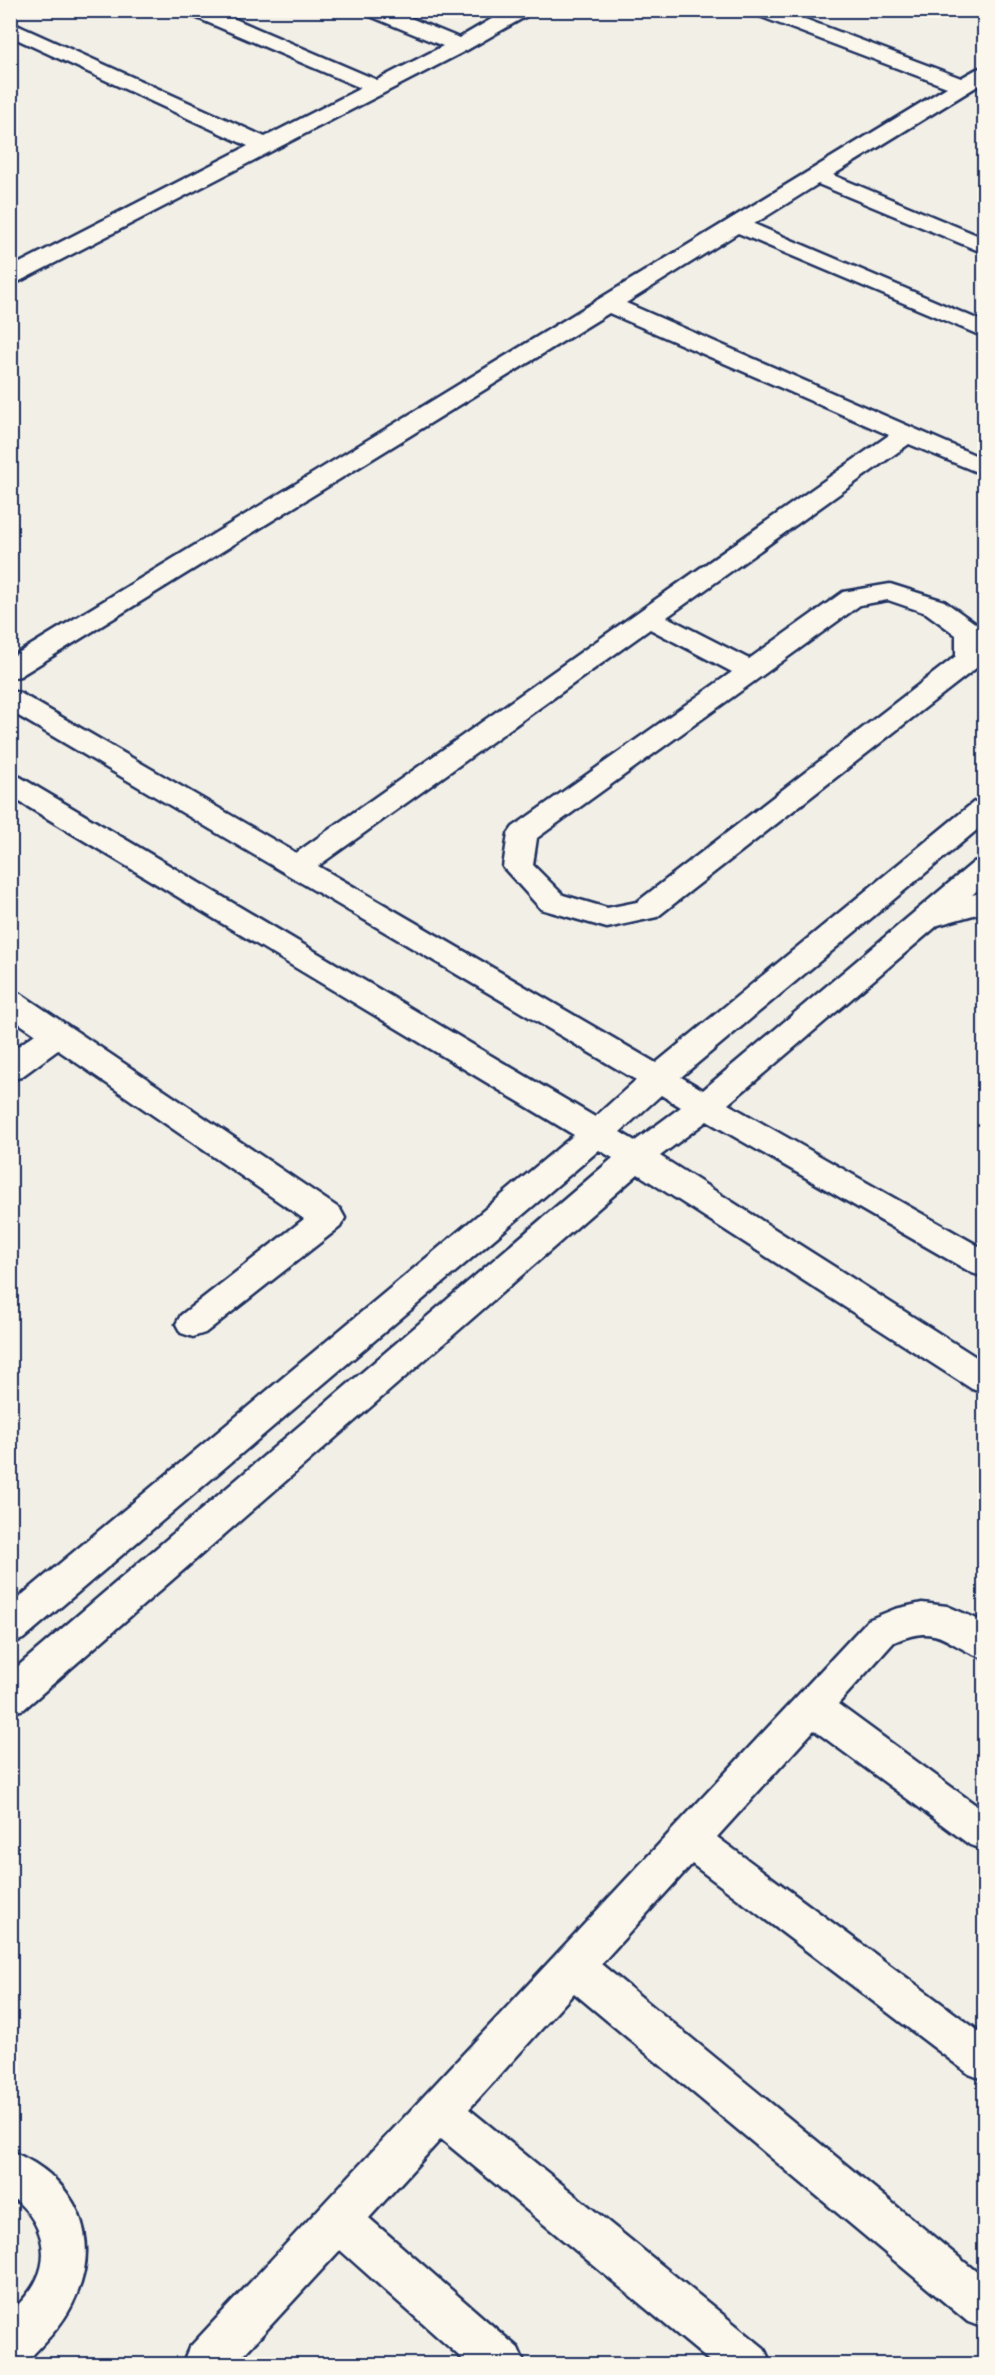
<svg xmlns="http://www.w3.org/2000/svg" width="995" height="2375" viewBox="0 0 995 2375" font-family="Pangolin,sans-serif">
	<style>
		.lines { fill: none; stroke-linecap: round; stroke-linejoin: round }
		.minor-casing { stroke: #1b2f5e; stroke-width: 5 }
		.minor { fill: #fbf7ec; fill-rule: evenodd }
	</style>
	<rect width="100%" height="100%" fill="#f2efe6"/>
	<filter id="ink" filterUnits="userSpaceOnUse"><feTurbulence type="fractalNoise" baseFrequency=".0167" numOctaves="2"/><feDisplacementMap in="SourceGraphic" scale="12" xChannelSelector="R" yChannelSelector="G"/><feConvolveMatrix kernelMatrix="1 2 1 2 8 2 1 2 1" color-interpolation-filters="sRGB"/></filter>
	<g filter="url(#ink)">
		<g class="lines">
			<g class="minor-casing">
				<g id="minor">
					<polygon points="185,10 214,10 377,80 443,46 365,14 362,10 391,10 459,38 507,10 533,10 530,14 467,50 18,282 10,284 10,268 248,146 10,36 10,22 265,137 361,88 188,14"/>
					<path d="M751,10H781L961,78L977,69L984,67V82L833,175L984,238V253L818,184L754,224L984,322V337L738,233L626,303L984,459V475L909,444L667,617L749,659L843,592L890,584L944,601L979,626C985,636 986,655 980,665L657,917L607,928L541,909L503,867L508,834L513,827L732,672L650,629L318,866L656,1063L974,802L984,800V824L681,1077L703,1090L974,862L984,859V884L972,895L984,892V912L938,925L728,1104L984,1249V1277L972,1273L707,1121L660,1156L984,1362V1392L972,1389L638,1174L24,1709L10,1713V1673L613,1158L599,1150L23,1639L10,1644V1605L574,1135L10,796V774L20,777L595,1117L636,1080L10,711V691L20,693L296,853L889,435L609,313L20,676L10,678V658L947,87L754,14ZM888,600L926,613L956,635V656L637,902L607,908L563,895L533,865L537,838L860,605ZM661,1095L681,1107L635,1141L620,1132Z"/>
					<polygon points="10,991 21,994 340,1209 345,1218 340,1227 205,1333 193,1337 181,1333 176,1324 181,1315 304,1219 58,1050 21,1077 10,1080 10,1052 35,1034 10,1017"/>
					<path d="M922,1603L947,1606L984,1622V1658C946,1647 942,1621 894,1642L838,1704L984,1811V1850L970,1845L814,1730L717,1837L984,2035V2080L969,2074L692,1864L601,1964L984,2278V2328L968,2322L574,1993L469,2109L764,2348L771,2364H713L441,2139L369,2218L518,2348L525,2364H468L340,2250L235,2364H182L189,2348L868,1620L895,1609Z"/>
					<path d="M10,2151C77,2178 105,2239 72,2305C61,2327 43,2344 26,2362L10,2364V2313C20,2303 31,2292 37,2279C52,2249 37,2214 10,2196Z"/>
				</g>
			</g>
			<use href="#minor" class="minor"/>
		</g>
	</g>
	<rect width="995" height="2375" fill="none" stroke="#fbf7ec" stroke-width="36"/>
	<rect x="18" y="18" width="959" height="2339" fill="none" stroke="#1b2f5e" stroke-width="2" filter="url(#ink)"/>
</svg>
